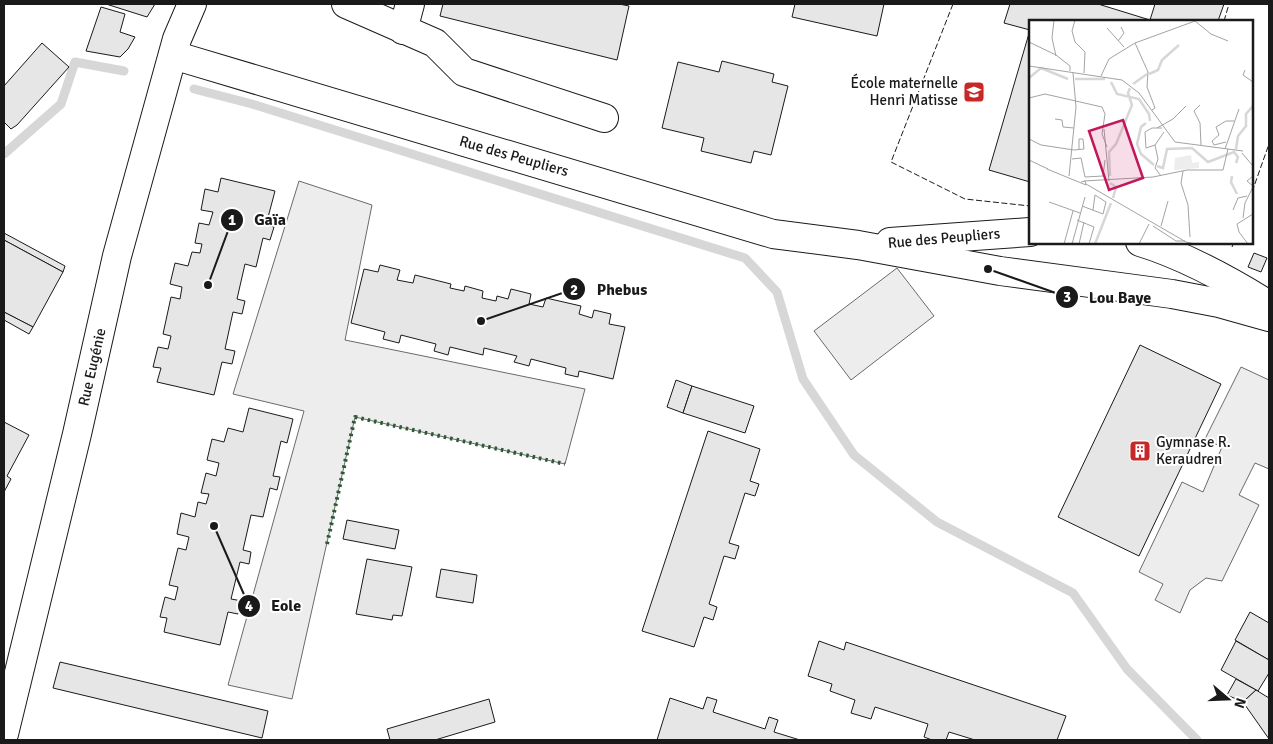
<svg xmlns="http://www.w3.org/2000/svg" width="1273" height="744" viewBox="0 0 1273 744" font-family="Signika,sans-serif">
	<style>
		.built { fill: #ededed; stroke: #6a6a6a }
		.lines { fill: none; stroke-linecap: round; stroke-linejoin: round }
		.stream { stroke: #d7d7d7; stroke-width: 9 }
		.building { fill: #e6e6e6; stroke: #1a1a1a }
		.street-casing { stroke: #1a1a1a; stroke-width: 30 }
		.street { stroke: #fff; stroke-width: 28 }
		.hedge { stroke: #2b5a34; stroke-width: 4; stroke-dasharray: 2.5 4; stroke-linecap: butt }
		.fence { stroke: #1a1a1a; stroke-width: 1; stroke-dasharray: 6 2.5; stroke-linecap: butt }
		.labels { text-anchor: middle; dominant-baseline: central; stroke-width: 4; stroke-linejoin: round; paint-order: stroke }
		.poi-label { font-size: 15px; fill: #1a1a1a; stroke: #fff; text-anchor: end }
		.street-label { font-size: 15px; fill: #1a1a1a; stroke: #fff }
		.inset-river { fill: none; stroke: #d7d7d7; stroke-width: 2.5 }
		.inset-road { fill: none; stroke: #a3a3a3; stroke-width: 1 }
		.view { fill: #c2185b; fill-opacity: 0.15; stroke: #c2185b; stroke-width: 2.5 }
		.inset-edge { fill: none; stroke: #1a1a1a; stroke-width: 2.5 }
		.leader { fill: none; stroke: #1a1a1a; stroke-width: 2 }
		.callout-dot { fill: #1a1a1a; stroke: #fff; stroke-width: 2 }
		.mark-label { font-size: 15px; text-anchor: middle; font-weight: bold; fill: #fff }
		.callout-label { font-size: 16px; text-anchor: middle; font-weight: bold; fill: #1a1a1a; stroke: #fff; stroke-width: 4; stroke-linejoin: round; paint-order: stroke }
	</style>
	<rect width="100%" height="100%" fill="#fff"/>
	<g class="built">
		<polygon points="299,181 372,205 345,340 585,389 565,464 355,417 292,699 228,685 304,411 233,394"/>
		<polygon points="897,268 934,316 851,380 814,331"/>
		<polygon points="1241,367 1269,380 1269,469 1255,463 1239,495 1259,505 1222,581 1206,578 1190,590 1180,613 1155,600 1163,584 1139,572 1182,482 1203,492 1222,447 1205,439"/>
	</g>
	<g class="lines">
		<g class="stream">
			<polyline points="194,89 252,104 745,258 777,292 803,379 854,455 937,522 1073,593 1127,669 1197,740"/>
			<polyline points="4,154 61,104 75,62 124,71"/>
		</g>
	</g>
	<g class="building">
		<polygon points="106,4 155,4 147,17"/>
		<polygon points="443,4 619,4 629,6 617,60 440,16"/>
		<polygon points="795,4 884,4 877,36 792,17"/>
		<polygon points="1010,4 1098,4 1150,20 1155,4 1224,4 1218,21 1030,21 1030,182 989,170 1030,30 1004,23"/>
		<polygon points="101,7 125,14 120,32 135,37 128,49 120,57 86,51"/>
		<polygon points="42,43 69,67 17,125 11,129 4,122 4,86"/>
		<polygon points="722,61 774,74 772,82 788,86 771,155 754,151 751,163 701,151 704,138 662,128 678,62 719,72"/>
		<polygon points="221,178 275,191 266,225 274,227 270,240 263,238 256,267 245,264 237,299 245,301 242,314 233,312 225,349 235,351 232,364 222,362 214,395 157,382 161,368 153,367 158,347 168,349 171,336 163,334 171,297 180,299 182,287 170,284 175,263 188,266 192,252 200,253 202,244 195,243 199,223 209,225 213,212 201,210 205,189 218,192"/>
		<polygon points="4,233 65,266 63,272 4,240"/>
		<polygon points="4,240 63,272 33,327 4,312"/>
		<polygon points="1254,253 1267,258 1261,272 1248,267"/>
		<polygon points="380,265 400,270 397,280 413,283 415,275 451,284 450,288 464,291 465,286 483,291 482,298 496,301 497,296 508,299 511,289 531,294 529,304 543,307 546,298 581,306 579,314 592,318 594,310 611,314 609,324 625,327 613,379 579,371 578,377 565,374 566,368 531,359 529,366 514,362 517,356 484,348 483,355 450,347 448,355 434,351 436,344 401,335 399,343 383,339 385,332 351,323 364,269 378,272"/>
		<polygon points="4,312 33,327 29,334 4,320"/>
		<polygon points="1140,345 1221,384 1139,556 1058,517"/>
		<polygon points="676,380 692,386 683,413 667,407"/>
		<polygon points="692,386 754,406 745,433 683,413"/>
		<polygon points="249,408 293,419 287,443 281,441 273,476 280,477 277,490 270,488 263,517 251,515 243,550 251,552 249,564 240,562 231,599 242,601 238,614 228,612 220,645 164,632 167,618 160,617 165,597 175,600 178,587 169,585 178,548 186,550 189,537 177,534 181,513 195,517 198,502 206,504 209,494 201,493 206,473 216,476 219,463 207,460 212,439 224,442 228,428 243,432"/>
		<polygon points="4,422 29,435 7,476 11,479 4,492"/>
		<polygon points="708,431 760,449 750,481 759,484 755,496 745,493 729,543 739,546 735,559 724,556 709,604 717,607 713,620 704,617 694,647 642,631"/>
		<polygon points="347,520 399,530 395,549 343,539"/>
		<polygon points="367,559 412,567 402,616 393,615 392,620 356,614"/>
		<polygon points="441,569 477,575 473,603 436,597"/>
		<polygon points="1250,612 1269,623 1269,660 1235,640"/>
		<polygon points="819,641 844,650 846,642 1066,716 1057,740 975,740 949,732 946,740 932,740 924,737 928,724 875,707 871,719 851,713 855,700 830,691 832,684 808,676"/>
		<polygon points="1236,641 1269,660 1269,673 1258,691 1221,670"/>
		<polygon points="60,662 268,711 262,738 53,688"/>
		<polygon points="1236,679 1256,690 1243,702 1227,695"/>
		<polygon points="1256,690 1269,698 1269,739 1243,702"/>
		<polygon points="707,697 717,700 713,712 765,729 769,717 778,720 774,732 800,740 657,740 670,698 703,709"/>
		<polygon points="489,699 495,722 435,740 390,740 387,729"/>
	</g>
	<g class="lines">
		<g class="street-casing">
			<g id="street">
				<polyline points="346,4 435,43 464,72 604,118"/>
				<polyline points="403,30 410,4"/>
				<polyline points="173,55 773,234 858,245 1000,271 1172,294 1219,303 1269,317"/>
				<polyline points="890,242 1030,232"/>
				<path d="M1140,242C1186,256 1229,280 1269,305"/>
				<polyline points="4,734 77,434 117,256 177,39 192,4"/>
			</g>
		</g>
		<use href="#street" class="street"/>
		<polyline class="hedge" points="327,544 355,417 565,464"/>
		<g class="fence">
			<polyline points="953,4 891,162 965,199 1030,206"/>
			<polyline points="1224,21 1229,4"/>
			<polyline points="1252,192 1269,144"/>
			<polyline points="1232,247 1234,242"/>
		</g>
	</g>
	<defs>
		<g id="school-square" transform="scale(1.125)"><rect x="-9" y="-9" width="18" height="18" rx="4" fill="#c62828" stroke="#fff"/><path d="M0-5L7-2L0 1L-7-2ZM-4 1L0 2.5L4 1V4Q0 6-4 4Z" fill="#fff"/></g>
		<g id="building-square" transform="scale(1.125)"><rect x="-9" y="-9" width="18" height="18" rx="4" fill="#c62828" stroke="#fff"/><path d="M-4-6H4V6H1V3H-1V6H-4ZM-2.5-4.3h1.7v1.8h-1.7ZM.8-4.3h1.7v1.8H.8ZM-2.5-1h1.7V.8h-1.7ZM.8-1h1.7V.8H.8Z" fill="#fff"/></g>
	</defs>
	<g fill-rule="evenodd">
		<use href="#school-square" x="974" y="92"/>
		<use href="#building-square" x="1140" y="451"/>
	</g>
	<g class="labels">
		<g class="poi-label">
			<text x="958" y="83">École maternelle<tspan x="958" dy="17">Henri Matisse</tspan></text>
			<text x="1156" y="442" text-anchor="start">Gymnase R.<tspan x="1156" dy="17">Keraudren</tspan></text>
		</g>
		<g class="street-label">
			<text transform="translate(514 156) rotate(16)">Rue des Peupliers</text>
			<text transform="translate(944 238) rotate(-5)">Rue des Peupliers</text>
			<text transform="translate(92 367) rotate(-77)">Rue Eugénie</text>
		</g>
	</g>
	<g transform="translate(1029 20)">
		<rect width="224" height="224" fill="#fff"/>
		<path d="M162,135L163,143L170,142V148L145,150L146,138Z" fill="#ededed"/>
		<path class="inset-river" d="M120,54L129,50L133,40L150,25M0,58L12,48L39,59M46,59H76M82,62L88,74L110,79L120,94L121,101M104,64L118,54M117,103L112,107L108,124L112,134L125,145M207,129L209,116L217,106V94L224,86M128,146L134,148L138,129L163,128L179,142L205,132L209,137L207,143M81,156L80,132L87,124L103,85L99,73L101,68M203,156L202,162L208,174M81,163L87,167L84,178M66,224L82,183"/>
		<path class="inset-road" d="M25,0L23,18L27,36M46,0L43,11L46,22L56,32L55,53M78,8L95,27M89,21L95,13L92,7M0,22L27,35L41,46V51M0,46L93,60L110,73L146,122L214,131M216,50L214,55L224,62M72,56L80,39L106,23M0,78L16,74L73,87L76,94L73,114L78,127M171,85L165,91L171,103L172,125M123,90L126,88L118,67L119,52L106,23L166,1L182,14L199,21M26,99L33,100L34,107L45,108M128,108L144,99L157,86M75,109L80,161M0,119L12,125L45,130L55,129L54,119H50V129M197,122L185,125L183,121L190,115L187,107L197,101H205M126,125L117,128L116,112L123,108H133M196,129L210,89M213,133L224,146M43,139L52,138L56,157L74,156L76,140M0,140L19,149M18,149L57,165L56,161L52,162M154,151L152,163L159,185L161,217M40,156L47,87L44,53M132,156L126,148L129,139L126,125L135,112M55,161L124,157L158,150H194L199,129M57,164L157,222L166,224M224,166L218,161L224,156M20,182L51,193M53,186L74,194L77,182L66,175L64,190M204,190L209,178L218,176M214,198L216,183L224,167M48,200L65,207L60,224M124,206L147,221H156M132,206L139,181M35,224L44,191M43,224L56,177M50,224L55,202M110,224L120,204M219,224L210,212L208,204L224,194"/>
		<path class="view" d="M94,100L114,158L80,170L60,111Z"/>
		<rect width="224" height="224" class="inset-edge"/>
	</g>
	<path class="leader" d="M208 285L232 220M481 321L574 289M988 269L1067 297M214 526L249 606"/>
	<g class="callout-dot">
		<circle cx="208" cy="285" r="5"/>
		<circle cx="481" cy="321" r="5"/>
		<circle cx="988" cy="269" r="5"/>
		<circle cx="214" cy="526" r="5"/>
		<circle cx="232" cy="220" r="12"/>
		<circle cx="574" cy="289" r="12"/>
		<circle cx="1067" cy="297" r="12"/>
		<circle cx="249" cy="606" r="12"/>
	</g>
	<g class="mark-label">
		<text x="232" y="225">1</text>
		<text x="574" y="295">2</text>
		<text x="1067" y="302">3</text>
		<text x="249" y="611">4</text>
	</g>
	<g class="callout-label">
		<text x="270" y="225">Gaïa</text>
		<text x="622" y="295">Phebus</text>
		<text x="1120" y="303">Lou Baye</text>
		<text x="286" y="611">Eole</text>
	</g>
	<rect width="1273" height="744" fill="none" stroke="#1a1a1a" stroke-width="10"/>
	<g transform="translate(1228 699) rotate(109)" stroke="#ffffff" stroke-width="4" paint-order="stroke">
	<path d="M0-4L9 19L0 12L-9 19Z" fill="#1a1a1a"/>
	<text y="-8" font-size="14" font-weight="bold" text-anchor="middle" fill="#1a1a1a">N</text>
	</g>
</svg>
